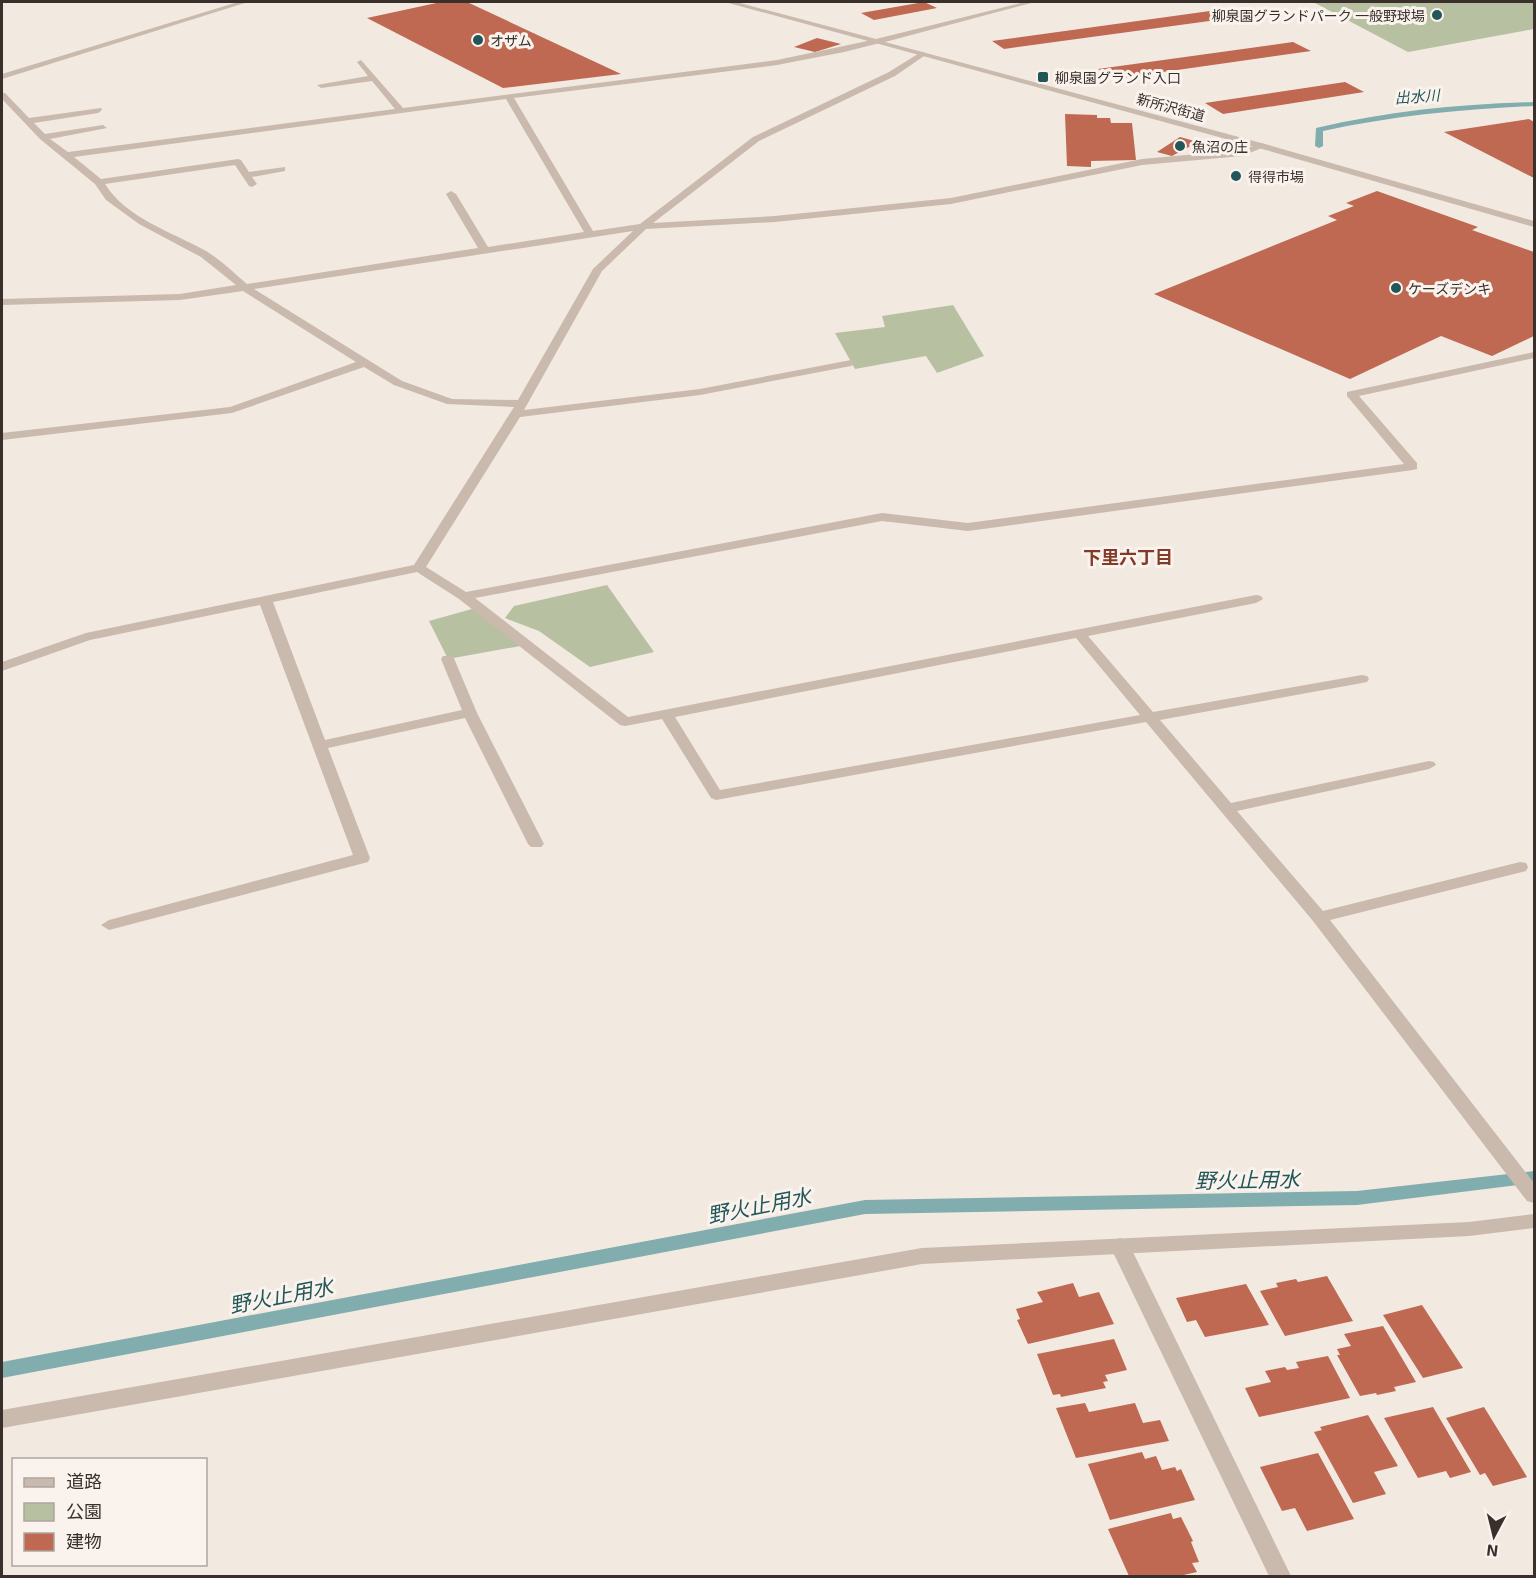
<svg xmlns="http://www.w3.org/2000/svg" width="1536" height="1578" viewBox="0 0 1536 1578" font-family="'Exo 2','Noto Sans JP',sans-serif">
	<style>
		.green { fill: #b7c1a1 }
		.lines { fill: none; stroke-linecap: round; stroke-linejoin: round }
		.stream { fill: #81adae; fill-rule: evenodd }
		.building { fill: #bf6852 }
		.minor { fill: #cab9ad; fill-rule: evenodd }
		.tertiary { fill: #cab9ad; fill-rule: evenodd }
		.poi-dot { fill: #235658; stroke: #faf3ed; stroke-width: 2 }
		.labels { text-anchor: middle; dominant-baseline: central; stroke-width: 6; stroke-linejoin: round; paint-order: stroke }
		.far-poi-label { font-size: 14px; fill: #392f2b; stroke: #faf3ed; text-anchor: start }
		.far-street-label { font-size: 14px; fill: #392f2b; stroke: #faf3ed }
		.far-water-label { font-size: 15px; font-style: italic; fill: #235658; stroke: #faf3ed }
		.neighbourhood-label { font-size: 18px; font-weight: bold; fill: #833b29; stroke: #faf3ed }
		.near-water-label { font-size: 21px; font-style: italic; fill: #235658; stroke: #faf3ed }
	</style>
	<rect width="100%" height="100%" fill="#f2e9e1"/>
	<g class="green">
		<polygon points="1313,2 1534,2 1534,29 1408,52"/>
		<polygon points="953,305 984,356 937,373 926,356 855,369 835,333 885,327 882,316"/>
		<polygon points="607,585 654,652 590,667 539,631 505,618 514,606"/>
		<polygon points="479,607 526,645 448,659 429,621"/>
	</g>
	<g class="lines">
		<g class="stream">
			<path d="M1534,102V106C1463,109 1393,116 1323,131V146L1319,148L1315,146L1316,128C1388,111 1460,104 1534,102Z"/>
			<polygon points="1534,1171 1534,1183 1357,1205 865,1214 2,1378 2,1362 865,1200 1357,1191"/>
		</g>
	</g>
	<g class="building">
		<polygon points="441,2 467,2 621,74 503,88 367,18"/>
		<polygon points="924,2 937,8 874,20 861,13"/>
		<polygon points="1210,11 1224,19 1004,49 992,41"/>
		<polygon points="817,38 841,44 815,52 794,47"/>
		<polygon points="1293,42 1311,51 1114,79 1098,69"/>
		<polygon points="1345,82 1364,92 1223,114 1205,103"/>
		<polygon points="1065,114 1097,115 1097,118 1110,118 1111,123 1132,123 1136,160 1091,161 1091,167 1067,166"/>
		<polygon points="1529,119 1534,122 1534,178 1444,132"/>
		<polygon points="1180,137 1198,142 1172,156 1157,152"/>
		<polygon points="1377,191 1478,227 1472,230 1534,252 1534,336 1492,356 1441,336 1350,379 1154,294 1337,220 1328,216 1354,206 1346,203"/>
		<polygon points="1327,1276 1353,1321 1285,1336 1260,1291 1278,1287 1276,1283 1296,1279 1298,1282"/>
		<polygon points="1073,1283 1079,1297 1099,1292 1114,1324 1028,1344 1017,1320 1020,1319 1016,1309 1043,1302 1037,1292"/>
		<polygon points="1246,1284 1269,1325 1205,1337 1196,1320 1187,1322 1176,1298"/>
		<polygon points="1422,1305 1463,1368 1423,1378 1383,1315"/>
		<polygon points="1383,1326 1416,1382 1394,1387 1396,1391 1377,1395 1376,1393 1360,1396 1337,1355 1340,1355 1337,1349 1351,1346 1344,1334"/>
		<polygon points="1114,1339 1127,1370 1105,1375 1108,1381 1103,1382 1106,1388 1061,1397 1060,1394 1053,1395 1037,1354"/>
		<polygon points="1328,1356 1350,1398 1259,1417 1245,1388 1271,1382 1265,1371 1285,1367 1287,1370 1299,1368 1296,1362"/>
		<polygon points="1085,1403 1089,1412 1135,1403 1143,1423 1160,1420 1169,1441 1076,1458 1056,1408"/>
		<polygon points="1433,1407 1471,1472 1450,1478 1446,1471 1418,1478 1384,1418"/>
		<polygon points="1484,1407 1527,1477 1493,1486 1485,1473 1480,1475 1446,1418"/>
		<polygon points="1368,1415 1398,1466 1374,1472 1386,1494 1353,1503 1314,1432 1322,1430 1320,1427"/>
		<polygon points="1142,1452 1145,1459 1156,1456 1162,1470 1175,1467 1177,1471 1181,1469 1195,1500 1110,1520 1088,1464"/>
		<polygon points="1318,1453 1354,1519 1307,1531 1295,1508 1282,1511 1260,1467"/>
		<polygon points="1171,1513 1173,1519 1181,1517 1193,1541 1191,1542 1199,1562 1192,1563 1197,1572 1179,1576 1129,1576 1108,1529"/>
	</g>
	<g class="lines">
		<g class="minor">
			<polygon points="238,2 248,2 2,79 2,74"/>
			<path d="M877,39H880V43L844,52L777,65L514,98L593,231L640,224L753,137L889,72L921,52H924V56L895,76L759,141L653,223L775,216L951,198L1142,159L1241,150L1262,143L1267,146L1242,156L1142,165L951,204L775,222L646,229L602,271L524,410L700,389L851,360L857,363L851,366L700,395L520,417L426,567L466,592L882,513L968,523L1404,464L1347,396V392L1534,352V358L1359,396L1417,463V469L1413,470L968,531L882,521L475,598L628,717L1256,595L1261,596L1263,599L1256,603L1088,636L1153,712L1362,675L1367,676L1369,679L1367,682L1362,683L1160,720L1231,803L1429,761L1434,762L1436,765L1429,769L1237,811L1323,911L1520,862L1526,863L1528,867L1526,871L1330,920L1534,1183V1203L1527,1201L1313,921L1146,722L716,800L711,798L662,719L625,726L620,725L459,599L417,572L273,602L325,740L462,710L441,659L443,656H453L477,713L544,844L541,847H531L528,844L465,718L328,748L370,858L368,862L109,930L101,925L109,920L353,855L260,605L90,640L2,671V662L86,633L414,565L514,407L447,404L394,385L364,367L232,413L2,440V433L230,407L356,362L243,291L180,300L2,305V299L180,294L236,285L201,257L139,224L106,200L95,184L40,139L2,99V93H5L29,118L101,108L102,110L98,113L34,123L45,134L103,125L107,128L50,139L68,152L395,109L372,81L321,88L317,85L368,76L357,62L361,60L403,108L777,60ZM506,99L584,232L488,247L456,194L451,191L446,194L478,248L247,284C234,273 221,260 206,251C172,232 126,218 105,184L235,165L249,186L252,187L257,184L252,177L285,171V167L249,172L241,160L238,159L101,179L74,157ZM633,231L593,269L518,400L452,399L402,381L254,289ZM1076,638L1140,715L720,790L675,717Z"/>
			<polygon points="1120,1238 1127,1241 1130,1246 1291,1576 1269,1576 1110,1246 1113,1241"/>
		</g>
		<g class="tertiary">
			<polygon points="725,2 736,2 876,39 1025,2 1035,2 885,42 1265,144 1534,221 1534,227 1259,148"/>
			<polygon points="1534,1214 1534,1228 1469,1236 922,1264 2,1428 2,1410 922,1248 1469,1222"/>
		</g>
	</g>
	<g class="poi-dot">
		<circle cx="1437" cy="15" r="6"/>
		<circle cx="478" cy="40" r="6"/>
		<rect x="1037" y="71" width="12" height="12" rx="3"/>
		<circle cx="1180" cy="146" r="6"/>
		<circle cx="1236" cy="176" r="6"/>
		<circle cx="1396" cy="288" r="6"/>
	</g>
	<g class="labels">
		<g class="far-poi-label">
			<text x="1425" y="15" text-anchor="end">柳泉園グランドパーク 一般野球場</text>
			<text x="490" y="40">オザム</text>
			<text x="1055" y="77">柳泉園グランド入口</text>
			<text x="1192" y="146">魚沼の庄</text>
			<text x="1248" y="176">得得市場</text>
			<text x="1408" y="288">ケーズデンキ</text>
		</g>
		<g class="far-street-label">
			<text transform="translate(1171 107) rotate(15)">新所沢街道</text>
		</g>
		<g class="far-water-label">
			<text transform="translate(1417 96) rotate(-4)">出水川</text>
		</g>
		<g class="neighbourhood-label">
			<text x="1128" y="557">下里六丁目</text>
		</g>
		<g class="near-water-label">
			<text transform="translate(1247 1179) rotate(-1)">野火止用水</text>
			<text transform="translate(759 1205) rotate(-11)">野火止用水</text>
			<text transform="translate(281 1295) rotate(-11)">野火止用水</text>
		</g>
	</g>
	<rect width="1536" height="1578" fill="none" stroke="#392f2b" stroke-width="6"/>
	<rect x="12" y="1458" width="195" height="108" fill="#faf3ed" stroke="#ada59f" stroke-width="1.5"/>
	<rect x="24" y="1478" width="30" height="9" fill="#cab9ad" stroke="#ada59f" stroke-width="1.5"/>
	<text x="66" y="1488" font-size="18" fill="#392f2b">道路</text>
	<rect x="24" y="1503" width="30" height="18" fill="#b7c1a1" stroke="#ada59f" stroke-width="1.5"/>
	<text x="66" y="1518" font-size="18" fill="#392f2b">公園</text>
	<rect x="24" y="1533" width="30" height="18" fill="#bf6852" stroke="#ada59f" stroke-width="1.5"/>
	<text x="66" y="1548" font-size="18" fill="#392f2b">建物</text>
	<g transform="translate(1494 1536) rotate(187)" stroke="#faf3ed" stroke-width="4.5" paint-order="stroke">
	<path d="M0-4.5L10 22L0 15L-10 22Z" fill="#392f2b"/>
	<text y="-9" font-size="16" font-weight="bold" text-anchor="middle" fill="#392f2b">N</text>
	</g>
</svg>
